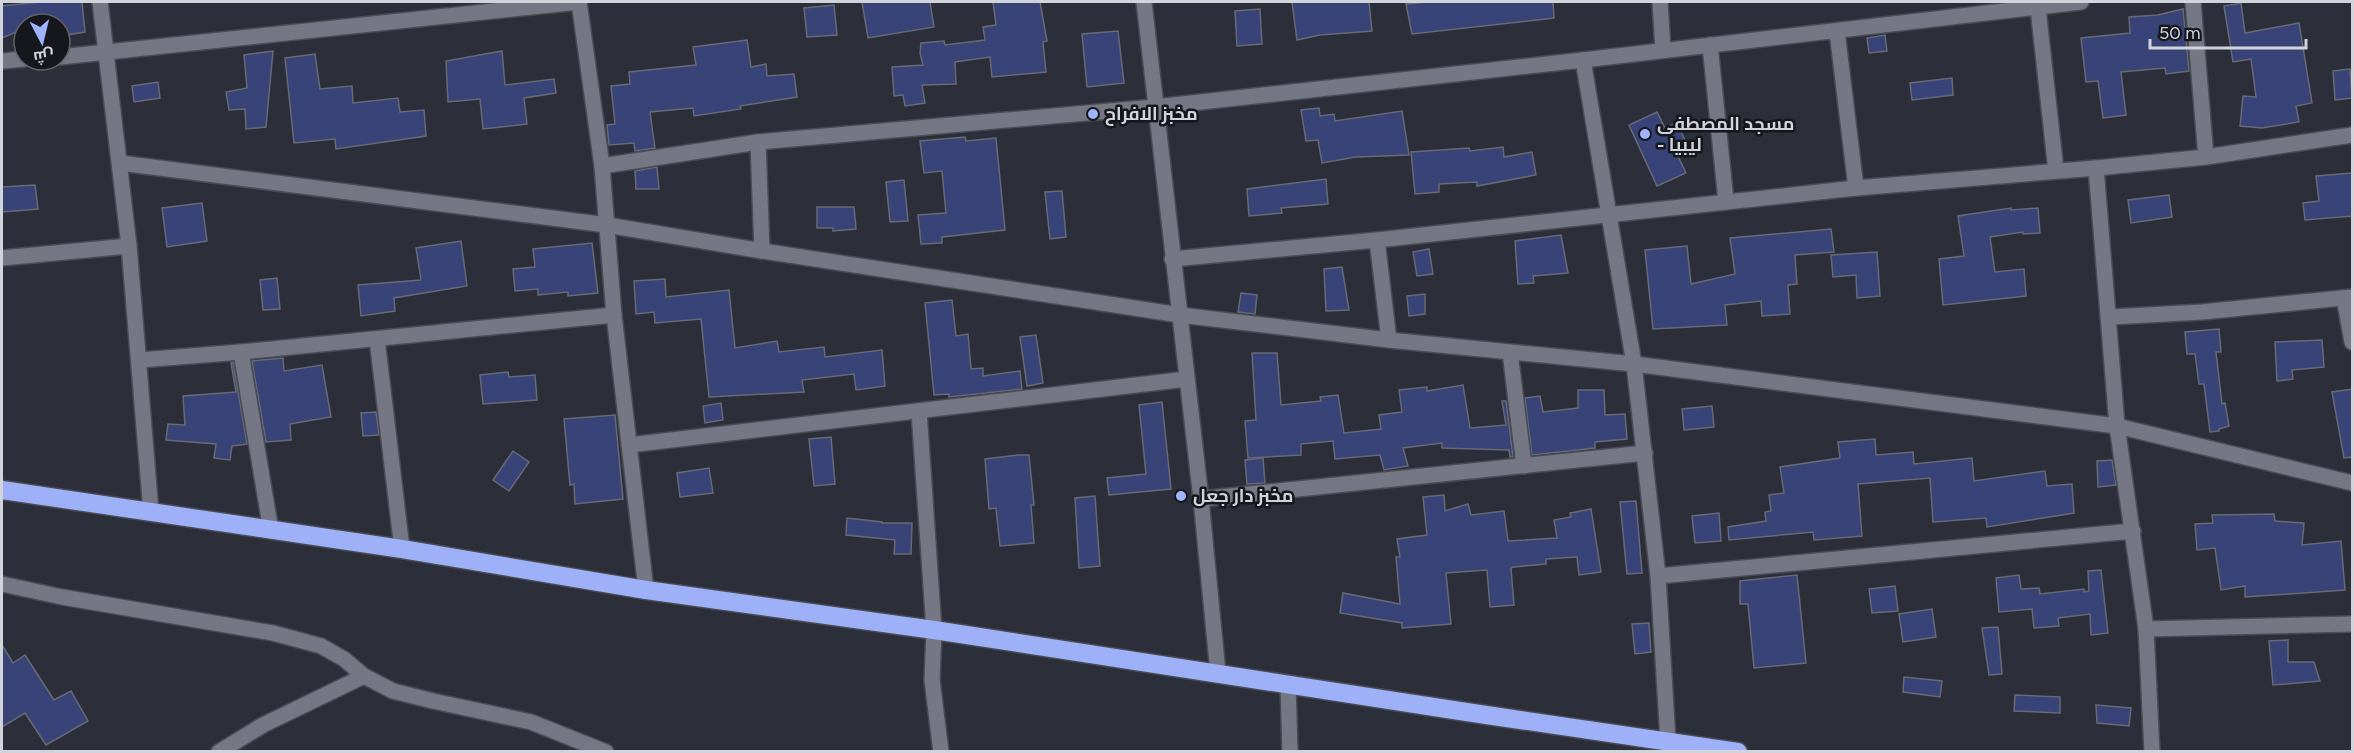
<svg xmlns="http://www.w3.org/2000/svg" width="2354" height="753" viewBox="0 0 2354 753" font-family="Figtree,Cairo,sans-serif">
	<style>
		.building { fill: #384377; stroke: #676a76; stroke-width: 1.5 }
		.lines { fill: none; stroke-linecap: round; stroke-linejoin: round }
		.minor-casing { stroke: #494c54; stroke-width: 18 }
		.highway-casing { stroke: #494c54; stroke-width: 21 }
		.minor { stroke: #757884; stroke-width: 15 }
		.highway { stroke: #9eb0f7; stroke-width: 18 }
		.poi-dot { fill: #a0b3fd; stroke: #16171c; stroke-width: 2 }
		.labels { text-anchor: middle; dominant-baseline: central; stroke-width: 5; stroke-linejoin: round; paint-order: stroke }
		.poi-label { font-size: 18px; font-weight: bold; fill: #d2d4db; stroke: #16171c; text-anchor: start }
	</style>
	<rect width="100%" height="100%" fill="#2c2f39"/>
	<g class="building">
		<polygon points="39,2 82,2 85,32 60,36 60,24 24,24 24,29 2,38 2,6"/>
		<polygon points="862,2 930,2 934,27 868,38"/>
		<polygon points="993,2 1040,2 1047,41 1043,42 1046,72 992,77 990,57 955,62 956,84 922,85 925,103 905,106 903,95 894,96 892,67 923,65 920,53 921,43 944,41 945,45 985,40 983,27 996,25"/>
		<polygon points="1292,2 1369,2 1372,31 1320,35 1297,40"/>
		<polygon points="1428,2 1553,2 1554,18 1412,34 1406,4"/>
		<polygon points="2241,3 2245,33 2299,23 2312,103 2296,106 2299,122 2262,128 2240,126 2243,96 2256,97 2251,59 2233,62 2224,6"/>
		<polygon points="834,5 837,35 807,37 804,8"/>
		<polygon points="1260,9 1262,44 1237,46 1235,11"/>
		<polygon points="2183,9 2189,71 2166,74 2165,68 2121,72 2126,115 2103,118 2098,81 2086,82 2081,38 2130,33 2129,17 2158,15"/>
		<polygon points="1118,31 1124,83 1087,87 1082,34"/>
		<polygon points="1885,35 1887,51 1869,53 1867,38"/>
		<polygon points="747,40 751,67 766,64 767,76 794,74 797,97 740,106 741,109 694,116 693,108 650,112 655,148 635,151 634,143 609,145 607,125 615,124 611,86 630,84 629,72 696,65 693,47"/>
		<polygon points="273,51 266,127 246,129 245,109 229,110 226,92 247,88 244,55"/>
		<polygon points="502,51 505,85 554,79 556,93 524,98 527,124 483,129 480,99 448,102 446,61"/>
		<polygon points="315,54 320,89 352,86 353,103 398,98 400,112 424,110 426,136 336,149 335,139 294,143 285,58"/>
		<polygon points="2350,69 2352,98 2335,100 2333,71"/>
		<polygon points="1952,78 1953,95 1912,100 1910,83"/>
		<polygon points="158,82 160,98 134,102 132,86"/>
		<polygon points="1319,108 1320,116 1334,114 1335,121 1402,111 1409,155 1356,157 1322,163 1318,140 1306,141 1301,110"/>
		<polygon points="1657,112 1665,128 1677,123 1689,149 1677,154 1686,173 1657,186 1629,125"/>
		<polygon points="965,137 966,141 996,138 1005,230 942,237 942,243 921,244 918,215 946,213 942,171 924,173 920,141"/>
		<polygon points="1503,147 1504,157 1532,152 1536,175 1477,186 1477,182 1439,184 1439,192 1415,194 1411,152 1469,148 1470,151"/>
		<polygon points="657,167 659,189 636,189 635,171"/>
		<polygon points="2352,173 2352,216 2305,220 2303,203 2319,201 2316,176"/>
		<polygon points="1326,179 1328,204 1281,208 1282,213 1249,216 1247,189"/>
		<polygon points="904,180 908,221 890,222 886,182"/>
		<polygon points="35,185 38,209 2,212 2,187"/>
		<polygon points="1062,191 1066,237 1050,239 1045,192"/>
		<polygon points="2169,195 2172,217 2131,223 2128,200"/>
		<polygon points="202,203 207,241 167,247 162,208"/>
		<polygon points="817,207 854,207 856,229 833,231 833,228 817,228"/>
		<polygon points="2011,208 2011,210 2038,208 2040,233 2023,234 2023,232 1990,237 1995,272 2024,269 2026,296 1943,305 1939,259 1964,256 1958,216"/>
		<polygon points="1831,229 1834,252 1795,255 1797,284 1788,285 1790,314 1762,316 1761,301 1725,305 1727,325 1653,329 1645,250 1687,246 1691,284 1735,274 1730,238"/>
		<polygon points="1561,235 1568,273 1533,276 1534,283 1518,284 1515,241"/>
		<polygon points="461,241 467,286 394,298 395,311 361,316 358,285 421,280 416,248"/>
		<polygon points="592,243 598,293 568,296 568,292 538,295 538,289 515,291 513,269 535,267 533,249"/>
		<polygon points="1429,249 1433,274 1417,276 1413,252"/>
		<polygon points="1877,252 1880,296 1857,298 1856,275 1833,277 1831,255"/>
		<polygon points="1342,267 1349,310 1326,311 1324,269"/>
		<polygon points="277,278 280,309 263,310 260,280"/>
		<polygon points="665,279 666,297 729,290 735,348 777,341 779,352 824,347 825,357 882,350 885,386 856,390 854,374 802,380 804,392 709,397 701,319 655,323 654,312 636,314 634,281"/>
		<polygon points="1241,293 1257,295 1255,314 1238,312"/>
		<polygon points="1425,294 1425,314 1409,316 1407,296"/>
		<polygon points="952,300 956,336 968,334 971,369 983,368 983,376 1020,371 1022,389 949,397 949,394 934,395 925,303"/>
		<polygon points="2219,329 2221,352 2216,352 2222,404 2225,403 2229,426 2219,429 2219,431 2210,432 2204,384 2199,384 2195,354 2187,354 2185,332"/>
		<polygon points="1036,335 1043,383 1027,386 1020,337"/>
		<polygon points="2322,340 2324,367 2292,370 2293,379 2277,381 2275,342"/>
		<polygon points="1252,353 1277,353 1281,405 1321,401 1320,397 1338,395 1344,433 1381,429 1379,415 1402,412 1399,390 1427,387 1427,391 1463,385 1470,428 1506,425 1502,401 1506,401 1513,457 1510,457 1509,450 1442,448 1442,443 1403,448 1408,466 1384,470 1380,455 1335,459 1333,441 1301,444 1301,455 1248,458 1245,421 1256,420"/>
		<polygon points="283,358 284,371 322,365 331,417 290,424 291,440 266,442 252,361"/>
		<polygon points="233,362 247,444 232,446 230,460 214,458 216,444 166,440 168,424 185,425 183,396 236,392 231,363"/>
		<polygon points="508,372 509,377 535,375 537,400 483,404 480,375"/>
		<polygon points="2352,389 2352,457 2344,458 2332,392"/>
		<polygon points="1578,390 1604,390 1605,415 1625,414 1627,439 1595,442 1595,448 1532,455 1525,398 1540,396 1543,412 1578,408"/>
		<polygon points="1162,402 1171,489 1109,495 1107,478 1146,474 1139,405"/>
		<polygon points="721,403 723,420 705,423 703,406"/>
		<polygon points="1712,406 1714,427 1684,430 1682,409"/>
		<polygon points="376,412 379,435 363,436 361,413"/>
		<polygon points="615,415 623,499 575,504 574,484 570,485 564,419"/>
		<polygon points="831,437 835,484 814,486 809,439"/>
		<polygon points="1875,439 1876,455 1913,452 1914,464 1972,458 1974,481 2045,471 2047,486 2072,484 2074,513 1987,527 1986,518 1933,522 1930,478 1858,484 1862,536 1814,540 1813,532 1729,540 1728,527 1766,521 1765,512 1771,511 1769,495 1784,493 1780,467 1840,458 1838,442"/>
		<polygon points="513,451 529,462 509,491 493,480"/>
		<polygon points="1018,455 1029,455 1034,505 1031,505 1034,543 1000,546 996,508 989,509 985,459"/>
		<polygon points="1263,458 1265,483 1247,484 1245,460"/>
		<polygon points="2112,460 2116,485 2098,487 2097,461"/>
		<polygon points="709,468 713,493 680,497 677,473"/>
		<polygon points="1444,495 1445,511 1468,504 1471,515 1504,511 1508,541 1557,538 1554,520 1571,517 1570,513 1591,509 1601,572 1579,575 1577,557 1546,559 1546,564 1514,567 1511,568 1514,605 1490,607 1487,570 1446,573 1451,624 1402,628 1402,623 1340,613 1343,593 1400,604 1396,557 1400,557 1397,539 1427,535 1423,497"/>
		<polygon points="1095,496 1100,566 1079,568 1075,498"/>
		<polygon points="1636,501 1642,573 1627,574 1620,502"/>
		<polygon points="1719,513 1721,541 1695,543 1692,516"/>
		<polygon points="2274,514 2275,521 2304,523 2302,545 2341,541 2345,590 2245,597 2245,586 2221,590 2215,548 2197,550 2195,524 2213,523 2212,515"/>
		<polygon points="847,518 882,522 882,523 912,523 911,554 894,554 895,540 846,535"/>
		<polygon points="2101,570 2108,633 2091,635 2090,614 2058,618 2059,626 2034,628 2032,609 1999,612 1996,578 2019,575 2021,589 2039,588 2040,594 2084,589 2084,592 2089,591 2088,571"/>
		<polygon points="1797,575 1806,663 1754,668 1748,604 1740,604 1740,581"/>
		<polygon points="1895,586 1898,611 1872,613 1869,589"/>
		<polygon points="1932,609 1936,637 1903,642 1899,614"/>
		<polygon points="1649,623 1651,652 1635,654 1632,624"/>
		<polygon points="1998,627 2002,674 1989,675 1982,628"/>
		<polygon points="2288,640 2288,662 2314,662 2320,681 2273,685 2269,641"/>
		<polygon points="2,645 13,663 25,655 54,700 71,691 88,721 46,745 25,713 2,727"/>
		<polygon points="1904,677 1942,681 1940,697 1903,692"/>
		<polygon points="2015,695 2060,697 2060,713 2014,711"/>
		<polygon points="2096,705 2131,708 2129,726 2097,723"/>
	</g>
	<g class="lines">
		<g class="minor-casing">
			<g id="minor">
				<polyline points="100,2 129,246 151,512"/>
				<polyline points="579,2 602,166 614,315 646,590"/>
				<polyline points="1144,2 1201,499 1218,673"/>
				<polyline points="1660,2 1663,50"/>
				<polyline points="2193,2 2206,157"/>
				<polyline points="2038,8 2056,171"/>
				<polyline points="1837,31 1856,188"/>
				<polyline points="1710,45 1726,201"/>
				<polyline points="60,57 579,2"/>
				<polyline points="1583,60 1634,364 1658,576 1668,741"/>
				<polyline points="2,61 24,59"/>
				<polyline points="758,142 762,251"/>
				<polyline points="120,163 607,225 762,251 1180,315 1389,340 1634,364 2117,426 2352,483"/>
				<polyline points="602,166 758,142 1155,107 1583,60 2081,2"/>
				<polyline points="2096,168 2117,426 2146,629 2152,752"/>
				<polyline points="1377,240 1389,340"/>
				<polyline points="2,258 129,246"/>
				<polyline points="1172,259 1377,240 1856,188 2096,168 2206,157 2352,135"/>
				<polyline points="2344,298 2352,342"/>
				<polyline points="2110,317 2202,312 2352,297"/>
				<polyline points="377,339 402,549"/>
				<polyline points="241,352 271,531"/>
				<polyline points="1510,352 1524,466"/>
				<polyline points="140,360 241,352 614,315"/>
				<polyline points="919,411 934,630 932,680 941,752"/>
				<polyline points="629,445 1187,379"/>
				<polyline points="1201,499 1645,453"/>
				<polyline points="1658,576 2133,531"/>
				<polyline points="2,584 62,597 273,633 321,646 344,659 364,676 393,691 433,701 531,722 606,752"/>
				<polyline points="2146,629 2352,624"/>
				<polyline points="1288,684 1290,752"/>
				<polyline points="219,752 263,725 364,676"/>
			</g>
		</g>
		<g class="highway-casing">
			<polyline id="highway" points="2,490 402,549 646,590 934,630 1473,713 1738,752"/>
		</g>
		<use href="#minor" class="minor"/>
		<use href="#highway" class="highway"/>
	</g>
	<g class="poi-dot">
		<circle cx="1093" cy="114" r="6"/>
		<circle cx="1645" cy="134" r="6"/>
		<circle cx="1181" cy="496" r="6"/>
	</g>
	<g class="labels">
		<g class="poi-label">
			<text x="1105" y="114">مخبز الافراح</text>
			<text x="1657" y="124">مسجد المصطفى<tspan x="1657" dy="21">- ليبيا</tspan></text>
			<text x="1193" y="496">مخبز دار جعل</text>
		</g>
	</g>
	<rect width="2354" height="753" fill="none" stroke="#d2d4db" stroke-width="6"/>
	<g transform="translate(42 42) rotate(173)"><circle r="28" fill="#16171c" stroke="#616368" stroke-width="1.5"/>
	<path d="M0-4.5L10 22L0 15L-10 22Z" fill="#a0b3fd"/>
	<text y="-9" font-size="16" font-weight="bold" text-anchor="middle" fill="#d2d4db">ش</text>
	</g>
	<path d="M2150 39v9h156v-9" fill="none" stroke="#d2d4db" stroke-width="3"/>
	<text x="2159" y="39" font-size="18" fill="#d2d4db" stroke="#16171c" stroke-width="4.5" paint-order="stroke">50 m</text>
</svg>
